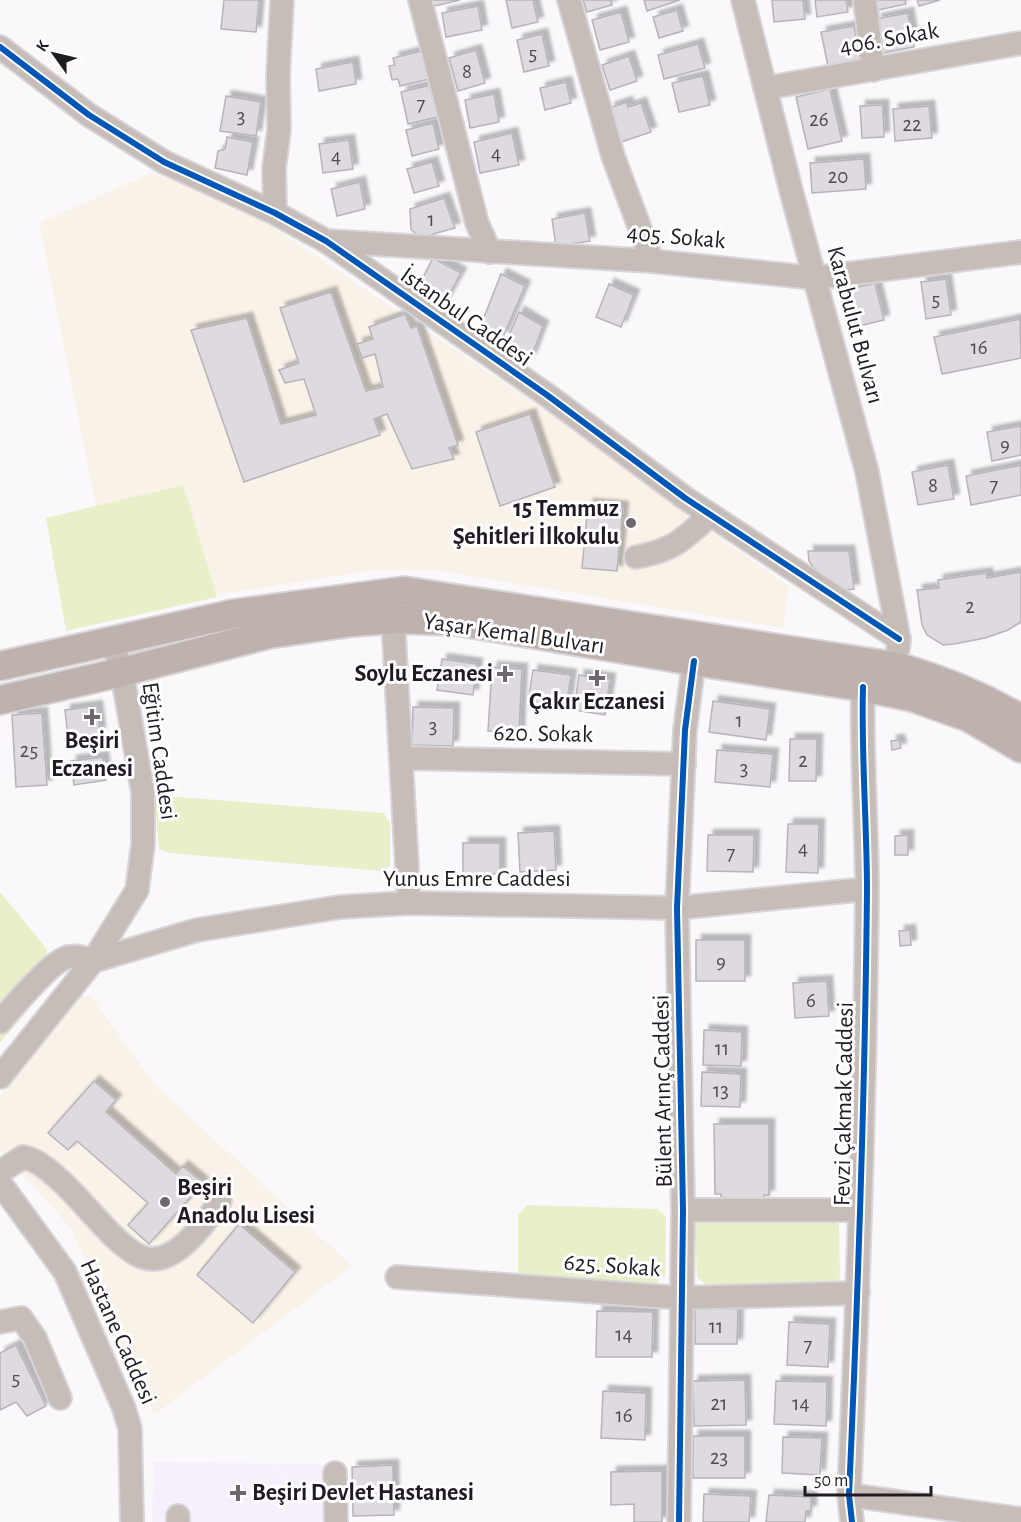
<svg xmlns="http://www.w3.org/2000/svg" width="1021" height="1522" viewBox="0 0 1021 1522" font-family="'Alegreya Sans',sans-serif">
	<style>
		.built { fill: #f8effc }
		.education { fill: #f9f2e8 }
		.green { fill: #e9f0c9 }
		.building { fill: #dedae0; stroke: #b7b3ba; stroke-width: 1.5; filter: url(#shadow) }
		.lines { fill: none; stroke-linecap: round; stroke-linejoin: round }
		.minor-casing { stroke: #d7d5d8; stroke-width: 26 }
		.major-casing { stroke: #d7d5d8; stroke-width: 32 }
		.minor { stroke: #c6bcb8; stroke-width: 22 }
		.major { stroke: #bfb2ae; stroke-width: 28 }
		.cycleway-casing { stroke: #fff; stroke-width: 10 }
		.cycleway { stroke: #0057b8; stroke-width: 6 }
		.poi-dot { fill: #6d686f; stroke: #fff; stroke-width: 2 }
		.labels { text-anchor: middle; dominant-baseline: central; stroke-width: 6; stroke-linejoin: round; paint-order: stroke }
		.number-label { font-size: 21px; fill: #504a53 }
		.street-label { font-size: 24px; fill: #211a24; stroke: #fff }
		.poi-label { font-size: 24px; font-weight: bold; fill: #211a24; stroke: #fff; text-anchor: end }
	</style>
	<defs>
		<filter id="shadow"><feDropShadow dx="5.5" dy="-5.5" stdDeviation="1.5" flood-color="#0004"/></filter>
	</defs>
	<rect width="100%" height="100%" fill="#faf8fb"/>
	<polygon class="built" points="154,1462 322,1465 324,1522 152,1522"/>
	<g class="education">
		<polygon points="152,173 238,204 572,428 688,515 789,586 783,628 434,570 373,570 247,590 116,606 39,223"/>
		<polygon points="78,994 92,998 156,1086 352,1266 154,1415 71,1228 0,1150 0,1097"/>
	</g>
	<g class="green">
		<polygon points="183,485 217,597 66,631 46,518"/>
		<polygon points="165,796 383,813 390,822 390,866 380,871 169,853 159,849 155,803"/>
		<polygon points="0,892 47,949 47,962 55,973 30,1007 0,1043"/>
		<polygon points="527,1205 657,1209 666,1216 665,1276 655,1284 529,1280 518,1272 518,1215"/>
		<polygon points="827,1216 839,1225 840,1278 829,1291 712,1290 697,1277 695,1225 704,1217"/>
	</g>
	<g class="building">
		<polygon points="224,0 259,0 256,32 221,29"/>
		<polygon points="429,0 460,0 430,7"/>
		<polygon points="506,0 533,0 538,22 512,28"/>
		<polygon points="583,0 611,0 612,5 587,12"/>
		<polygon points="644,0 680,0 647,11"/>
		<polygon points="772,0 803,0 805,19 774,22"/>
		<polygon points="815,0 846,0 848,12 817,17"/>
		<polygon points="876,0 905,0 906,4 878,10"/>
		<polygon points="917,0 940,0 919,6"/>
		<polygon points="478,6 482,30 446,37 442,13"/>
		<polygon points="677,10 683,31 659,38 653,17"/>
		<polygon points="621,12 629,42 600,50 592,20"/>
		<polygon points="908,13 914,47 882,53 876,19"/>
		<polygon points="854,26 862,64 829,71 821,32"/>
		<polygon points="542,34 549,66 524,72 517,40"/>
		<polygon points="698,44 705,68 664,79 658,55"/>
		<polygon points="425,50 433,78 400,86 398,79 392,80 389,66 395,65 393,58"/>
		<polygon points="476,50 485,83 458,91 449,58"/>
		<polygon points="629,56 637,81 610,90 602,65"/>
		<polygon points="353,62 356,84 319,91 316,69"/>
		<polygon points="703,76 710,105 679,112 672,83"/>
		<polygon points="566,82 571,103 545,110 540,88"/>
		<polygon points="435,84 442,116 408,124 401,92"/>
		<polygon points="830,89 842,141 808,149 796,97"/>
		<polygon points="494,94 499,122 470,128 465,100"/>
		<polygon points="226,96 261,102 256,136 220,131"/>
		<polygon points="627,102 628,107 641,103 651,132 621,142 609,108"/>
		<polygon points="883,105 884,137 862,138 860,106"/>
		<polygon points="929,106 932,138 895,141 893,109"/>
		<polygon points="433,123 439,149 412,156 406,130"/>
		<polygon points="512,133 519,165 480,173 474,142"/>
		<polygon points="227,137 253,142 247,175 215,168 218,151 225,149"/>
		<polygon points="349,140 353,169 323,173 319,144"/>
		<polygon points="864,159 866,189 812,193 810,163"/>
		<polygon points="432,162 439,186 414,193 407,169"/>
		<polygon points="360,182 365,209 337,216 331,189"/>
		<polygon points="444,198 455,228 419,238 411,229 410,209"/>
		<polygon points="585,213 590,241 556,246 552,219"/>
		<polygon points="433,258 461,273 445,302 418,287"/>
		<polygon points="501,274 525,286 503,337 481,325"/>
		<polygon points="946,279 951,315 926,319 921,282"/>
		<polygon points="875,283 884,320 859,326 850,289"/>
		<polygon points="609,284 634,295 621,327 596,317"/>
		<polygon points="331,292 366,391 383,387 375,354 362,358 357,344 373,339 369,327 405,314 411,328 417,326 458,445 449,448 454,459 412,469 387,414 374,419 380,435 244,482 191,330 247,318 281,424 316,415 304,379 285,383 279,370 299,363 280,308"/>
		<polygon points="519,312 543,326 531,358 505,344"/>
		<polygon points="1020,319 1021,358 942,374 934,337"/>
		<polygon points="530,414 555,487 500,506 476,432"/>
		<polygon points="1021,426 1021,455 992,461 987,432"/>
		<polygon points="948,465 954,499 918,505 912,472"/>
		<polygon points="1021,465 1021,495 971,505 966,476"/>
		<polygon points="588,504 623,507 617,571 582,568"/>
		<polygon points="808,551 849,551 854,589 846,590 828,580 813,567 809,561"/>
		<polygon points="1021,572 1021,622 1008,630 985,638 954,644 943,645 927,635 922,625 917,590 939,588 938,580 987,573 987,578"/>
		<polygon points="442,659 477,664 473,695 437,690"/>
		<polygon points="492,667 522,669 519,732 488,731"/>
		<polygon points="533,670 571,675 566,708 528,702"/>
		<polygon points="579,675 610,679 605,715 574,710"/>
		<polygon points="713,701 770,709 766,740 709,732"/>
		<polygon points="97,706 100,733 68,738 65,710"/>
		<polygon points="413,707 454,708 453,746 412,745"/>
		<polygon points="42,713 47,785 16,787 12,715"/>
		<polygon points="790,739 817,739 816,781 789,781"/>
		<polygon points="899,740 901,748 892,750 891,741"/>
		<polygon points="717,750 773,754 770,787 715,782"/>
		<polygon points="103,757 106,780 74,785 71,761"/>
		<polygon points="788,824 819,824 818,873 786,872"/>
		<polygon points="554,831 556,870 520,872 518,833"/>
		<polygon points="708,835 754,835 753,872 707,871"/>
		<polygon points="908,835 908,855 895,855 895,836"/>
		<rect x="463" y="843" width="37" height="31"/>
		<polygon points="910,930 911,945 900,946 899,931"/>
		<rect x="696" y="940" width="49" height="41"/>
		<polygon points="827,981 829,1016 795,1018 793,983"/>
		<polygon points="704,1030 742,1032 741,1066 703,1065"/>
		<polygon points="702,1072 741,1074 740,1107 701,1106"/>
		<polygon points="94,1081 116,1100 106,1112 176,1174 183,1166 203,1183 149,1244 128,1225 148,1203 77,1141 68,1150 48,1133"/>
		<polygon points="714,1124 769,1124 769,1195 764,1195 764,1200 721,1200 721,1194 715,1194"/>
		<polygon points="239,1224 295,1272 253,1323 197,1275"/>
		<polygon points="695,1309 738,1309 737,1344 695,1344"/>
		<polygon points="597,1311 653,1312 652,1357 596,1357"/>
		<polygon points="789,1322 830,1324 828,1367 787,1365"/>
		<polygon points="16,1345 46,1406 27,1416 16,1402 0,1410 0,1353"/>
		<polygon points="745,1380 746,1425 694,1426 693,1381"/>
		<polygon points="776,1381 827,1382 826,1426 774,1424"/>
		<polygon points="603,1391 646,1393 645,1440 601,1438"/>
		<rect x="693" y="1436" width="52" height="42"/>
		<polygon points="783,1437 822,1438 820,1475 782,1473"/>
		<polygon points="393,1465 394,1515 353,1516 352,1467"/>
		<polygon points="662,1471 662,1522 634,1522 634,1504 611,1505 611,1472"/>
		<polygon points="704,1494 751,1496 749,1522 703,1522"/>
		<polygon points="769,1495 811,1497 811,1511 806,1511 805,1522 766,1522"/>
	</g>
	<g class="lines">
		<g class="minor-casing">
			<g id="minor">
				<polyline points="420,0 477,223 490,252"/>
				<polyline points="569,0 613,156 652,261"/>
				<polyline points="743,0 792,194 867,472 899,639 898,649"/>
				<polyline points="865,0 873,70"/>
				<polyline points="0,47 89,115 164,162 275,213 326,241 547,395 685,498 899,639"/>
				<polyline points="766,88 1021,43"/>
				<polyline points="275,213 274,168 279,130 278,75 282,0"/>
				<polyline points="327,241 652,261 815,278 1021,252"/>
				<path d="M636,557C673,551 684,539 710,515"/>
				<polyline points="393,619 409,903"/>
				<polyline points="401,758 684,764"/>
				<path d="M0,1022C12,1008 53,959 69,957C77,955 86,958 93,961L197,930L340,907L409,903L677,908L867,889"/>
				<polyline points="0,1077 93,961 137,890 143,844 143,793 122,672 112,640"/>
				<path d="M0,1172L23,1157C36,1160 44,1166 54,1175C80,1195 115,1247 142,1257C173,1269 206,1222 220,1201"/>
				<polyline points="0,1183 65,1272 123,1406 130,1428 132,1522"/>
				<polyline points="683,1210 859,1210"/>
				<polyline points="397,1277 682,1298 858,1293"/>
				<polyline points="0,1322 21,1318 35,1338 60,1398"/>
				<polyline points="335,1473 336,1522"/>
				<polyline points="849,1495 1021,1519"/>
				<polyline points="178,1516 178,1522"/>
				<polyline points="679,1522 683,1210 677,908 685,730 694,661"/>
				<path d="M852,1522L849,1495C858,1294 865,1093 867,891C867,823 861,755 863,687"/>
			</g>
		</g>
		<g class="major-casing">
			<g id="major">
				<path d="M0,666L233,614L404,591L898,667C944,681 980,695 1021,719"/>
				<polyline points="0,700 122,672 269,634 353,622 393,619 456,621 694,661 863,687 912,697 968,717 1021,748"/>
			</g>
		</g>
		<use href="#minor" class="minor"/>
		<use href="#major" class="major"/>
		<g class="cycleway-casing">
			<g id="cycleway">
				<polyline points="0,47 89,115 164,162 275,213 326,241 547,395 685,498 899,639"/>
				<polyline points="679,1522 683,1210 677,908 685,730 694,661"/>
				<path d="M852,1522L849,1495C858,1294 865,1093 867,891C867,823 861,755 863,687"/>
			</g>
		</g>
		<use href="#cycleway" class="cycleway"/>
	</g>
	<g class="poi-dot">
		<circle cx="631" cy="523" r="6"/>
		<path d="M502 665h6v6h6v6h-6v6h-6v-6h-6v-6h6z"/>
		<path d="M594 669h6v6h6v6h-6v6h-6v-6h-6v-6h6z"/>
		<path d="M89 708h6v6h6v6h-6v6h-6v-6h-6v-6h6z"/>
		<circle cx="165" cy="1202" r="6"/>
		<path d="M235 1484h6v6h6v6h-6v6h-6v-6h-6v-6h6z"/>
	</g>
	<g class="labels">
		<g class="number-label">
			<text x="533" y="53">5</text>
			<text x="467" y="71">8</text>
			<text x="421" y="104">7</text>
			<text x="241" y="116">3</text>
			<text x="819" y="119">26</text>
			<text x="912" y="124">22</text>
			<text x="496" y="153">4</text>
			<text x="336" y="156">4</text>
			<text x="838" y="176">20</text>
			<text x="431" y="219">1</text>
			<text x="936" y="299">5</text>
			<text x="979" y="347">16</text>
			<text x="1005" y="444">9</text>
			<text x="933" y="485">8</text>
			<text x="994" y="485">7</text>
			<text x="970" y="606">2</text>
			<text x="739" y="720">1</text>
			<text x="433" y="726">3</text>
			<text x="29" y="750">25</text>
			<text x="803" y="760">2</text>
			<text x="744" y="768">3</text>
			<text x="803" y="848">4</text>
			<text x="731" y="853">7</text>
			<text x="721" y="961">9</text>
			<text x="811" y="1000">6</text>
			<text x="722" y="1048">11</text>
			<text x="721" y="1090">13</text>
			<text x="716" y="1326">11</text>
			<text x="624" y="1334">14</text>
			<text x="808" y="1345">7</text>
			<text x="16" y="1378">5</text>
			<text x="719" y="1403">21</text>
			<text x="801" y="1403">14</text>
			<text x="624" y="1415">16</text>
			<text x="719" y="1457">23</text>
		</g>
		<g class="street-label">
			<text transform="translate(889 39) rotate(-10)">406. Sokak</text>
			<text transform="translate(676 237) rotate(5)">405. Sokak</text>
			<text transform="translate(466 317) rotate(35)">İstanbul Caddesi</text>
			<text transform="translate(855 325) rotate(75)">Karabulut Bulvarı</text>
			<text transform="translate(514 634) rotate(8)">Yaşar Kemal Bulvarı</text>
			<text transform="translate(543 734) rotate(1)">620. Sokak</text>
			<text transform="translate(159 751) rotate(82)">Eğitim Caddesi</text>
			<text x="477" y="879">Yunus Emre Caddesi</text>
			<text transform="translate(663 1091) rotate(-91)">Bülent Arınç Caddesi</text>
			<text transform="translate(844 1104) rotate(-89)">Fevzi Çakmak Caddesi</text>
			<text transform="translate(612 1266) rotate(4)">625. Sokak</text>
			<text transform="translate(118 1332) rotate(66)">Hastane Caddesi</text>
		</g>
		<g class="poi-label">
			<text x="619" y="509">15 Temmuz<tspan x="619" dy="28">Şehitleri İlkokulu</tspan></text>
			<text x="493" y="674">Soylu Eczanesi</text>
			<text x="597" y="702" text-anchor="middle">Çakır Eczanesi</text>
			<text x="92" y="741" text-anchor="middle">Beşiri<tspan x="92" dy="28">Eczanesi</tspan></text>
			<text x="177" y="1188" text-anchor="start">Beşiri<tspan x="177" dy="28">Anadolu Lisesi</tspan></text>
			<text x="252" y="1493" text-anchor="start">Beşiri Devlet Hastanesi</text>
		</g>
	</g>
	<g transform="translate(54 54) rotate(304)" stroke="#ffffff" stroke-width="4.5" paint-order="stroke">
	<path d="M0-4.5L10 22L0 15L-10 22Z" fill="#211a24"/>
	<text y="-9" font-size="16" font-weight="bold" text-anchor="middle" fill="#211a24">K</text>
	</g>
	<path d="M805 1486v9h126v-9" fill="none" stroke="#211a24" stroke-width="3"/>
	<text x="814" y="1486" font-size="18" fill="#211a24" stroke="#ffffff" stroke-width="4.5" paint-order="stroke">50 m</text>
</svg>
